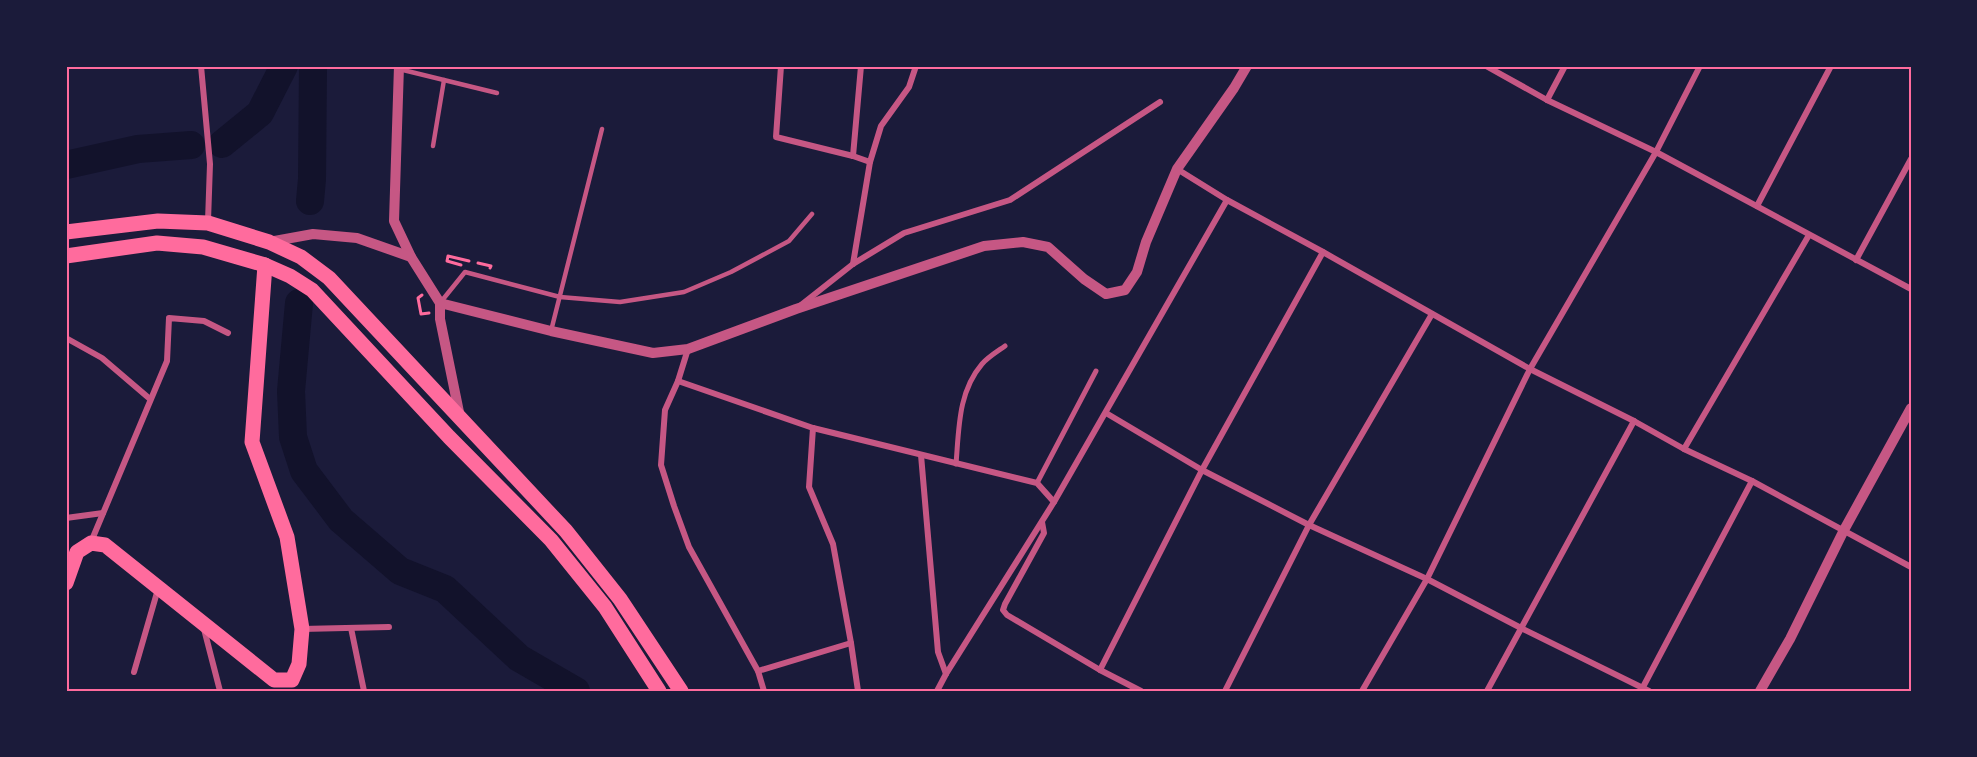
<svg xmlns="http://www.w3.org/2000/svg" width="1977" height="757" viewBox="0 0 1977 757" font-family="'Archivo Narrow',sans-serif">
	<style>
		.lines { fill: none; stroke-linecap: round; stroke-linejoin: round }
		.river { stroke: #12122b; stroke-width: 28 }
		.path { stroke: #ff6b9d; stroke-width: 3 }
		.service { stroke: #c65784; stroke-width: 4.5 }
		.pedestrian { stroke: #c65784; stroke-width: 5 }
		.minor { stroke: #c65784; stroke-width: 6 }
		.tertiary { stroke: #c65784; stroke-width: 10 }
		.primary { stroke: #ff6b9d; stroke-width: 15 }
		.neatline { fill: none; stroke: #ff6b9d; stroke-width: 2 }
	</style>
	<rect width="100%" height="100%" fill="#1b1b3a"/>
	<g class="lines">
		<g class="river">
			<polyline points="222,144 260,113 284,66"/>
			<polyline points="66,165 138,149 191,145"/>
			<polyline points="310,201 312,179 313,66"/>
			<polyline points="299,303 291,391 293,437 304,471 341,520 400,571 445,589 519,658 576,691"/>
		</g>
		<g class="path">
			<polyline points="478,263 491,266 490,268"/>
			<polyline points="461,265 447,261 448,256 469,261"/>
			<polyline points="422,295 418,298 421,314 429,313"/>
		</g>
		<g class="service">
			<polyline points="399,69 497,93"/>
			<polyline points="433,146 444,80"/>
			<polyline points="440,303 465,272 560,297 620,302 684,292 731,272 789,241 812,214"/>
			<polyline points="551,331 602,129"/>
		</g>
		<g class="pedestrian">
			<path d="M956,464C959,429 958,392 982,364C988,357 998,351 1005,346"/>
			<polyline points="1037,483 1096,371"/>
		</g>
		<g class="minor">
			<polyline points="201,66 210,164 208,221"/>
			<polyline points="781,66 776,137 853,156 870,162"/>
			<polyline points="1486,66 1547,100 1656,152 1911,289"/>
			<polyline points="1547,100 1565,66"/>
			<polyline points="853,156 861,66"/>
			<polyline points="1177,169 1227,200 1323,252 1530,369 1634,421 1684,449 1752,481 1911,567"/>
			<polyline points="1757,206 1831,66"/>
			<polyline points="1856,260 1911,159"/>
			<polyline points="853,264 870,162 881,126 909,87 916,66"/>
			<polyline points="801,305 853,264 904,233 1010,200 1160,102"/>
			<polyline points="66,338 102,358 150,399"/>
			<polyline points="688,349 678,381 665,410 661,465 674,506 689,547 758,671 764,691"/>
			<polyline points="678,381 813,428 1037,483 1054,502"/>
			<polyline points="1106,413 1202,470 1309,525 1427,579 1521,628 1649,691"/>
			<polyline points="813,428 809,487 833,544 851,643 858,691"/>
			<polyline points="1684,449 1809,235"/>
			<polyline points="921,455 938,652 946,674"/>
			<polyline points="66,518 103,513"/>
			<polyline points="1042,522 1044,533 1005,604 1003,610 1007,615 1100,670 1141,691"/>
			<polyline points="91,542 167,361 169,318 204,321 228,333"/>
			<polyline points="351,628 364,691"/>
			<polyline points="204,629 220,691"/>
			<polyline points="302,629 389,627"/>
			<polyline points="1100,670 1202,470 1323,252"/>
			<polyline points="758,671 851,643"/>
			<polyline points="134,672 158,589"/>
			<polyline points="1643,687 1752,481"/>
			<polyline points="937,691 946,674 1054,502 1227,200"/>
			<polyline points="1225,691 1309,525 1432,314"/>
			<polyline points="1362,691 1427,579 1530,369 1656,152 1700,66"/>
			<polyline points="1487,691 1634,421"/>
		</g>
		<g class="tertiary">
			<polyline points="399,66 394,221 411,257 440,303"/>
			<polyline points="269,242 313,234 357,238 411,257"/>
			<polyline points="440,303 551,331 653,353 688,349 796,309 984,246 1023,242 1048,247 1084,279 1106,294 1125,290 1137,272 1146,242 1177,169 1234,88 1247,66"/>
			<polyline points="440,303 440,319 460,417"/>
			<polyline points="1760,691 1790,639 1844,530 1911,408"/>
		</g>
		<g class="primary">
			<polyline points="66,232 158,221 208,223 269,242 301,257 329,278 566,531 620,599 681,691"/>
			<polyline points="66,256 157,243 203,247 265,265 290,276 312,290 449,437 551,540 605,607 659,691"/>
			<polyline points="66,583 77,552 91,543 105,545 274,680 292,680 299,664 302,629 287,537 252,442 265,265"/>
		</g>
	</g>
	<rect width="1977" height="757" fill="none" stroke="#1b1b3a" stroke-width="135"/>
	<rect x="68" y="68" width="1842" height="622" class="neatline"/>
</svg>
